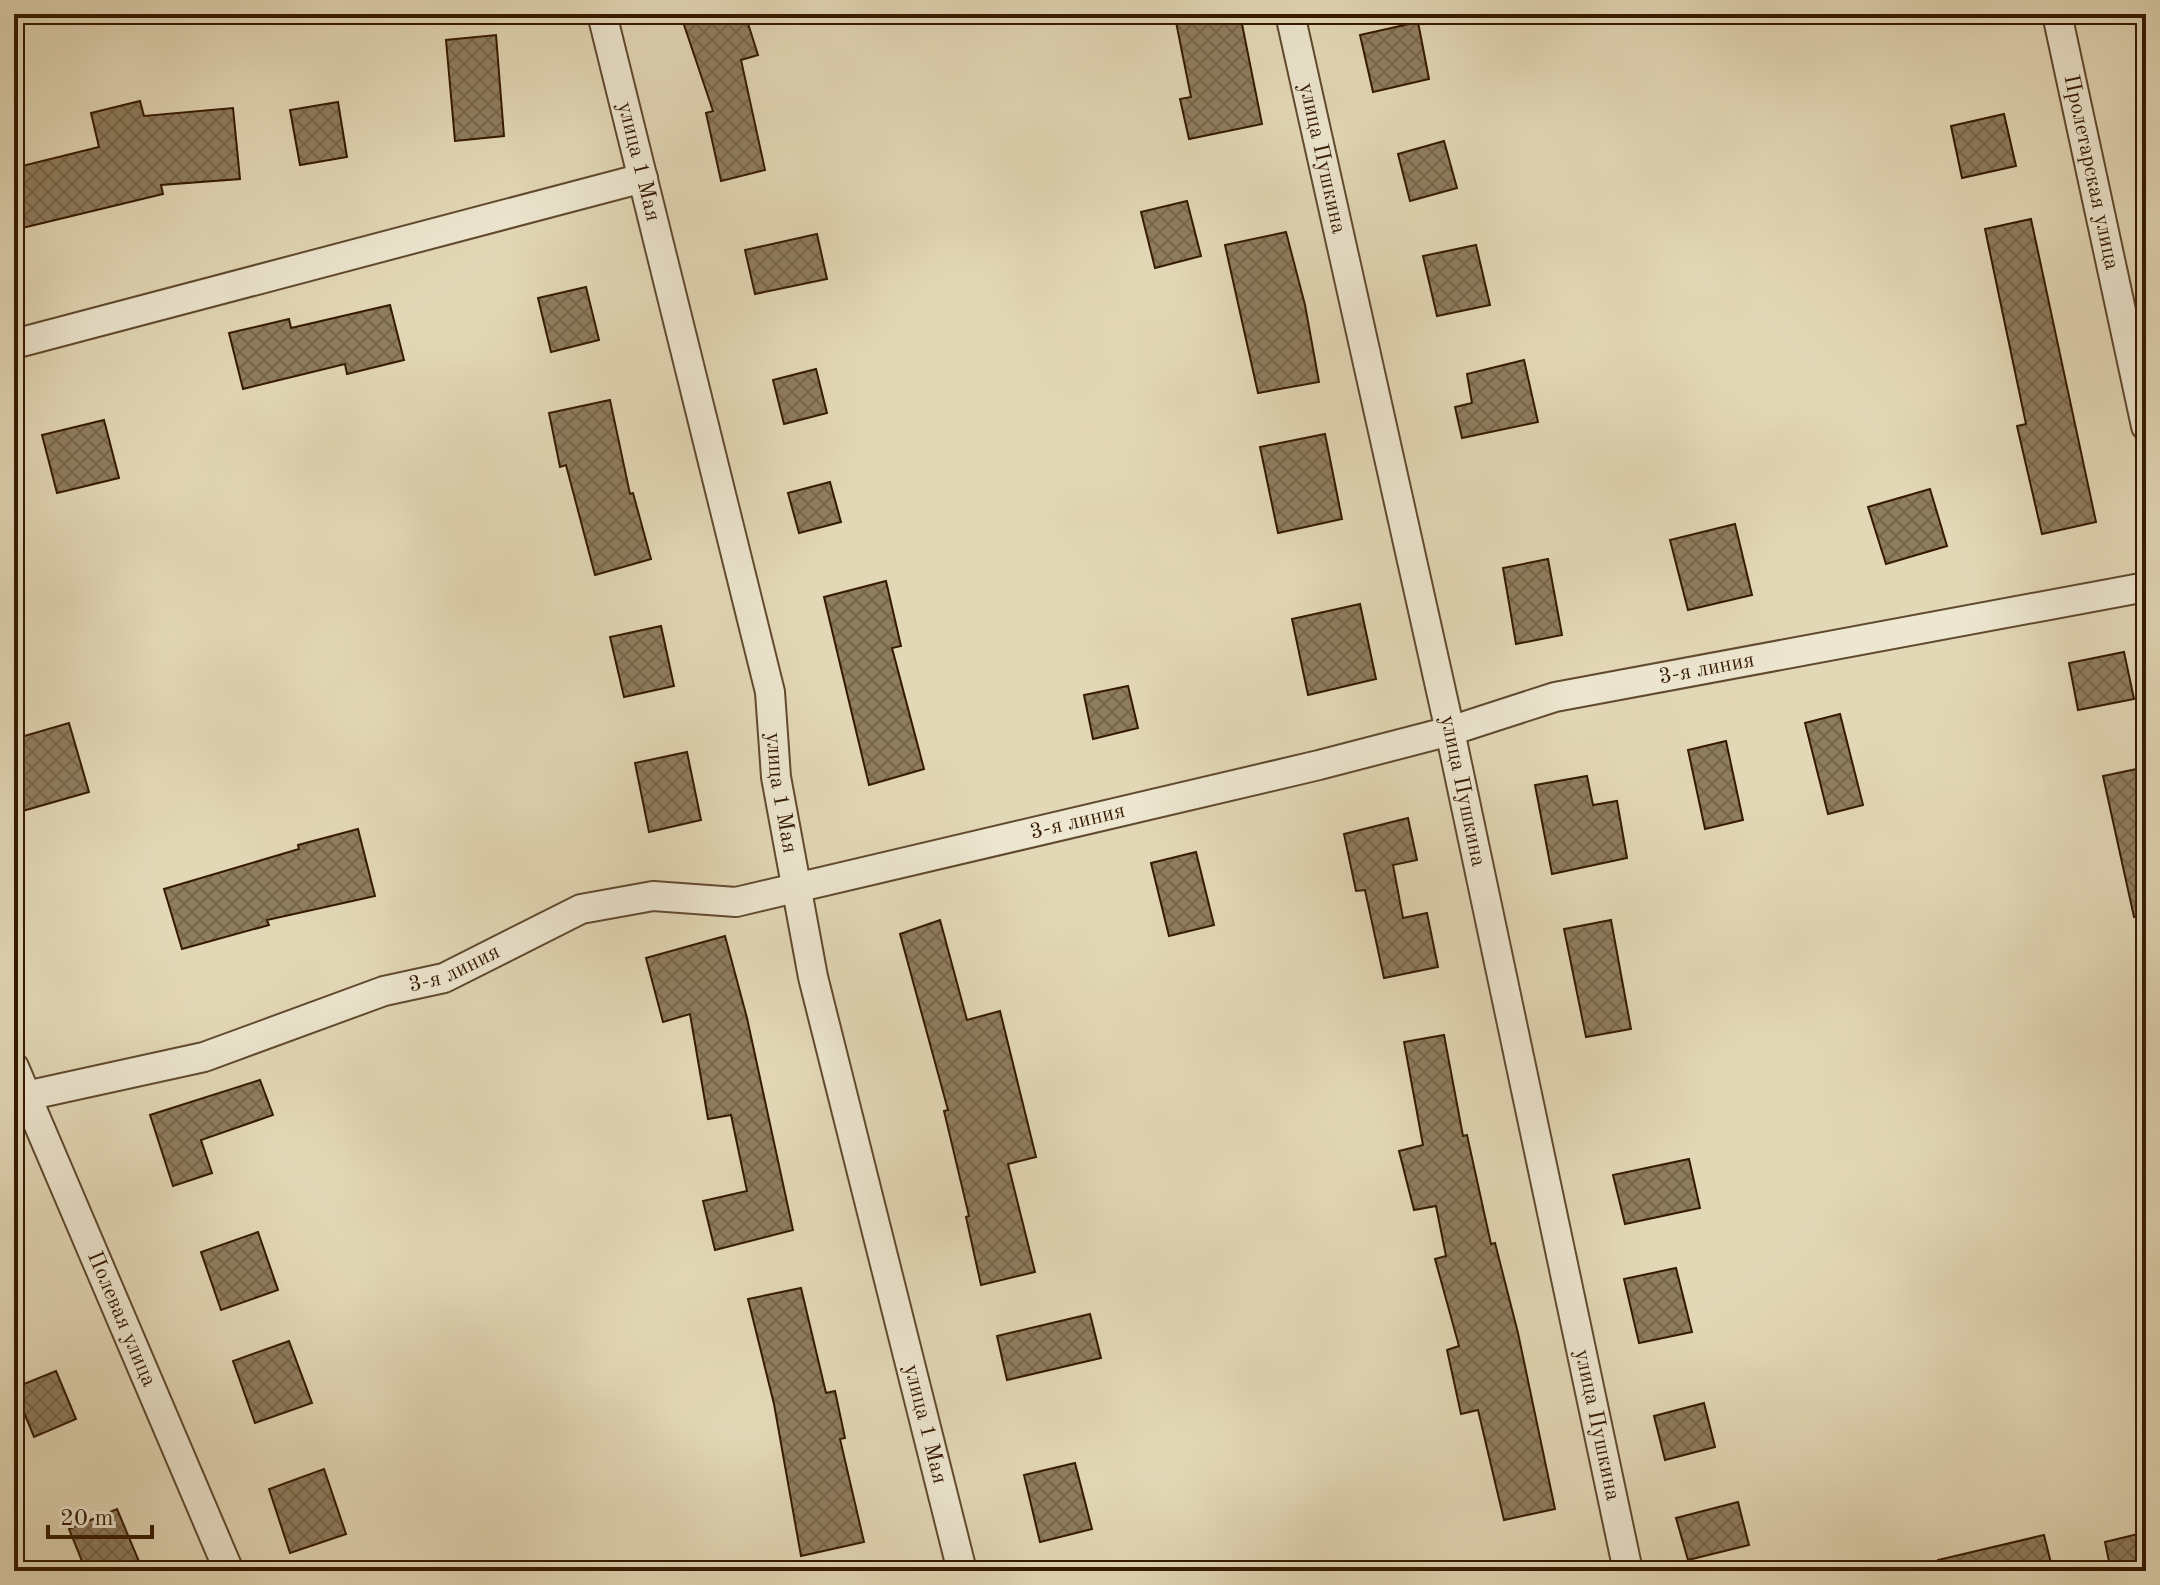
<svg xmlns="http://www.w3.org/2000/svg" width="2160" height="1585" viewBox="0 0 2160 1585" font-family="'Old Standard TT',serif">
	<style>
		.building { fill: url(#building-cross-hatch); stroke: #351a00; stroke-width: 2 }
		.lines { fill: none; stroke-linecap: round; stroke-linejoin: round }
		.minor-casing { stroke: #604a2e; stroke-width: 32 }
		.minor { stroke: #ede6d0; stroke-width: 28 }
		.labels { text-anchor: middle; dominant-baseline: central; stroke-width: 6; stroke-linejoin: round; paint-order: stroke }
		.street-label { font-size: 22px; fill: #351a00; stroke: #ede6d0 }
	</style>
	<defs>
		<pattern id="building-cross-hatch" width="8" height="8" patternUnits="userSpaceOnUse" patternTransform="scale(2)"><rect width="8" height="8" fill="#8f7d5f"/><path d="M0 0l8 8M0 8l8-8" fill="none" stroke="#76664c"/></pattern>
	</defs>
	<rect width="100%" height="100%" fill="#e3d8b6"/>
	<filter id="stains"><feTurbulence type="fractalNoise" baseFrequency=".0025" numOctaves="4"/><feColorMatrix values="0 0 0 0 .2 0 0 0 0 .09 0 0 0 0 .02 0 0 0 .5 -.17"/></filter>
	<radialGradient id="worn" r=".72"><stop offset=".6" stop-color="#630" stop-opacity="0"/><stop offset="1" stop-color="#630" stop-opacity=".3"/></radialGradient>
	<g class="building">
		<polygon points="700,14 745,14 758,55 741,60 765,170 721,181 706,113 713,111 682,19"/>
		<polygon points="1212,14 1240,14 1262,124 1189,139 1180,99 1191,97 1176,22"/>
		<polygon points="1418,22 1429,79 1373,92 1360,35"/>
		<polygon points="496,35 504,136 455,141 446,40"/>
		<polygon points="140,101 144,116 233,108 240,179 161,185 163,194 14,230 14,168 99,147 91,113"/>
		<polygon points="338,102 347,157 300,165 290,110"/>
		<polygon points="2004,114 2016,166 1962,178 1951,126"/>
		<polygon points="1444,141 1457,188 1410,201 1398,154"/>
		<polygon points="1187,201 1201,256 1155,268 1141,212"/>
		<polygon points="2031,219 2096,522 2042,534 2017,426 2026,424 1985,229"/>
		<polygon points="1286,232 1305,305 1319,382 1258,393 1225,245"/>
		<polygon points="817,234 827,279 755,294 745,250"/>
		<polygon points="1476,245 1490,305 1437,316 1423,256"/>
		<polygon points="586,287 599,340 551,352 538,298"/>
		<polygon points="390,305 404,360 347,374 345,364 243,389 229,333 289,319 291,328"/>
		<polygon points="1524,360 1538,422 1462,438 1455,407 1472,403 1467,374"/>
		<polygon points="816,369 827,413 784,424 773,380"/>
		<polygon points="610,400 630,494 633,493 651,559 595,575 566,465 560,467 549,413"/>
		<polygon points="104,420 119,478 57,493 42,435"/>
		<polygon points="1325,434 1342,519 1278,533 1260,447"/>
		<polygon points="830,482 841,522 799,533 788,493"/>
		<polygon points="1930,489 1947,546 1886,564 1868,507"/>
		<polygon points="1735,524 1752,595 1688,610 1670,540"/>
		<polygon points="1548,559 1562,635 1516,644 1503,568"/>
		<polygon points="886,581 901,646 892,648 924,769 869,785 824,597"/>
		<polygon points="1360,604 1376,679 1308,695 1292,619"/>
		<polygon points="661,626 674,686 624,697 610,637"/>
		<polygon points="2124,652 2134,699 2078,710 2069,663"/>
		<polygon points="1128,686 1138,728 1093,739 1084,695"/>
		<polygon points="1840,714 1863,805 1828,814 1805,723"/>
		<polygon points="69,723 89,792 19,812 14,794 14,739"/>
		<polygon points="1726,741 1743,820 1705,829 1688,750"/>
		<polygon points="687,752 701,820 649,832 635,763"/>
		<polygon points="2146,767 2146,916 2134,917 2103,776"/>
		<polygon points="1587,776 1593,805 1617,801 1627,858 1552,874 1535,785"/>
		<polygon points="1408,818 1417,860 1393,865 1403,918 1427,913 1438,967 1384,978 1365,890 1356,891 1344,834"/>
		<polygon points="358,829 375,896 267,920 269,925 182,949 164,889 299,849 298,845"/>
		<polygon points="1196,852 1214,925 1169,936 1151,863"/>
		<polygon points="940,920 967,1020 1000,1011 1036,1157 1008,1164 1035,1272 981,1285 966,1217 969,1216 944,1111 948,1110 900,934"/>
		<polygon points="1611,920 1631,1029 1586,1037 1564,929"/>
		<polygon points="725,936 747,1018 793,1230 715,1250 703,1201 747,1191 731,1115 708,1119 690,1014 663,1022 646,958"/>
		<polygon points="1444,1035 1463,1136 1467,1135 1491,1244 1495,1243 1518,1333 1555,1509 1504,1520 1478,1410 1461,1414 1447,1350 1459,1346 1435,1259 1446,1256 1436,1206 1414,1210 1399,1151 1423,1145 1404,1042"/>
		<polygon points="260,1080 273,1115 201,1140 212,1173 173,1186 150,1115"/>
		<polygon points="1689,1159 1700,1208 1625,1224 1613,1175"/>
		<polygon points="258,1232 278,1290 221,1310 201,1252"/>
		<polygon points="1676,1268 1692,1332 1639,1343 1624,1279"/>
		<polygon points="801,1288 826,1393 835,1391 845,1438 840,1439 864,1542 801,1556 774,1404 748,1299"/>
		<polygon points="1090,1314 1101,1358 1007,1380 997,1336"/>
		<polygon points="289,1341 312,1403 255,1423 233,1361"/>
		<polygon points="56,1371 76,1419 34,1437 14,1388"/>
		<polygon points="1704,1403 1715,1447 1665,1460 1654,1416"/>
		<polygon points="1075,1463 1092,1529 1040,1542 1024,1475"/>
		<polygon points="324,1469 346,1534 290,1553 269,1489"/>
		<polygon points="1738,1502 1749,1545 1688,1560 1676,1518"/>
		<polygon points="117,1509 143,1571 86,1571 69,1529"/>
		<polygon points="2146,1532 2146,1571 2111,1571 2105,1542"/>
		<polygon points="2044,1535 2053,1571 1939,1571 1938,1560"/>
	</g>
	<g class="lines">
		<g class="minor-casing">
			<g id="minor">
				<path id="s1" d="M602,14L770,692L776,777L813,977L962,1571"/>
				<path id="s2" d="M1290,14L1450,731L1628,1571"/>
				<path id="s3" d="M2057,14L2146,426"/>
				<polyline points="14,344 643,178"/>
				<path id="s4" d="M14,1067L229,1571"/>
				<path id="s5" d="M26,1096L204,1057L384,991L444,978L581,909L653,896L736,902L1319,765L1450,731L1555,697L2146,587"/>
			</g>
		</g>
		<use href="#minor" class="minor"/>
	</g>
	<g class="labels">
		<g class="street-label">
			<text stroke="none"><textPath href="#s2" startOffset="148">улица Пушкина</textPath></text>
			<text stroke="none"><textPath href="#s1" startOffset="152">улица 1 Мая</textPath></text>
			<text stroke="none"><textPath href="#s3" startOffset="162">Пролетарская улица</textPath></text>
			<text stroke="none"><textPath href="#s5" startOffset="1744">3-я линия</textPath></text>
			<text stroke="none"><textPath href="#s1" startOffset="800">улица 1 Мая</textPath></text>
			<text stroke="none"><textPath href="#s2" startOffset="796">улица Пушкина</textPath></text>
			<text stroke="none"><textPath href="#s5" startOffset="1096">3-я линия</textPath></text>
			<text stroke="none"><textPath href="#s5" startOffset="448">3-я линия</textPath></text>
			<text stroke="none"><textPath href="#s4" startOffset="274">Полевая улица</textPath></text>
			<text stroke="none"><textPath href="#s1" startOffset="1448">улица 1 Мая</textPath></text>
			<text stroke="none"><textPath href="#s2" startOffset="1444">улица Пушкина</textPath></text>
		</g>
	</g>
	<rect width="2160" height="1585" fill="none" stroke="#e3d8b6" stroke-width="48"/>
	<rect x="16" y="16" width="2128" height="1553" fill="none" stroke="#351a00" stroke-width="4"/>
	<rect x="24" y="24" width="2112" height="1537" fill="none" stroke="#351a00" stroke-width="2"/>
	<path d="M48 1525v12h104v-12" fill="none" stroke="#351a00" stroke-width="4"/>
	<text x="60" y="1525" font-size="24" fill="#351a00" stroke="#ede6d0" stroke-width="6" paint-order="stroke">20 m</text>
	<rect width="100%" height="100%" filter="url(#stains)"/>
	<rect width="100%" height="100%" fill="url(#worn)"/>
</svg>
